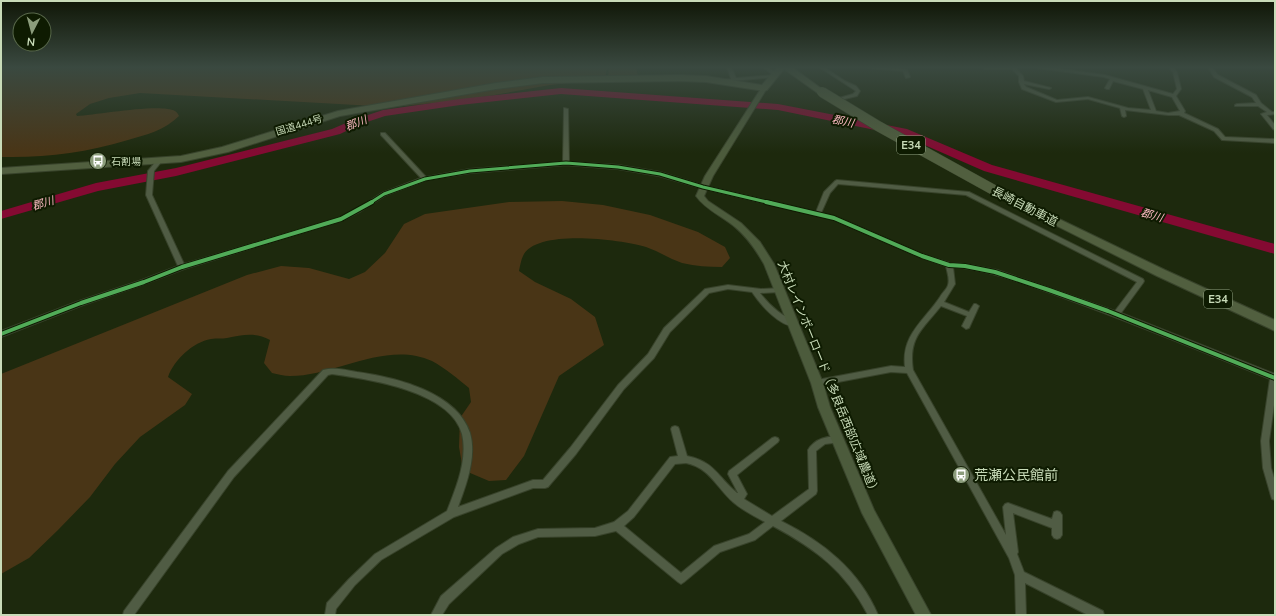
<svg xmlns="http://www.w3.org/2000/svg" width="1276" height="616" viewBox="0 0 1276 616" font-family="Mulish,'Noto Sans JP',sans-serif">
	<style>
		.green { fill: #493516 }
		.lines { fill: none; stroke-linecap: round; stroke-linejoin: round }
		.river { fill: #840a32; fill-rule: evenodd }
		.street-casing { stroke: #38432b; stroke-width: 2 }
		.secondary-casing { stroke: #38432b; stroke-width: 2 }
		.highway-casing { stroke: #38432b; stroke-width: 2 }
		.street { fill: #505c44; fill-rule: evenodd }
		.secondary { fill: #4c5b3c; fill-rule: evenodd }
		.highway { fill: #515f3f; fill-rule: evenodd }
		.highway-bridge-casing { stroke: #38432b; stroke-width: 11; stroke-linecap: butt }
		.highway-bridge { stroke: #515f3f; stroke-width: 10 }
		.cycleway-far1-casing { stroke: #0e1b01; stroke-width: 5 }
		.cycleway-casing { stroke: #0e1b01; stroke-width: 6 }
		.cycleway-far1 { stroke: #51ab58; stroke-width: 3 }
		.cycleway { stroke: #51ab58; stroke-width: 4 }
		.labels { text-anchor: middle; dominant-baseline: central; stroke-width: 4; stroke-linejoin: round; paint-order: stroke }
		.far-street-label { font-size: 10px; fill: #c8dbb8; stroke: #0e1b01 }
		.far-poi-label { font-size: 10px; fill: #c8dbb8; stroke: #0e1b01; text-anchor: start }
		.far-water-label { font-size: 11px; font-style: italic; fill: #fbb9c1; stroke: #0e1b01 }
		.shield { fill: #0e1b01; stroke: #90a181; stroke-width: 1 }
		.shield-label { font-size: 11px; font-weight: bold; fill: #c8dbb8 }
		.street-label { font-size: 12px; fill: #c8dbb8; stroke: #0e1b01 }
		.near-poi-label { font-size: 14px; fill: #c8dbb8; stroke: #0e1b01; text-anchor: start }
	</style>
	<rect width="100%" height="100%" fill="#1d290d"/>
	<g class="green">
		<path d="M1,67H607L605,79L550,85L466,100L392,107L140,93L109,98L90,104L76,114L77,116C97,115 160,103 175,111C177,112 178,114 179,116C165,130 146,135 128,140C83,153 47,158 1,157Z"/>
		<polygon points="609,67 636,67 638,76 608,76"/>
		<path d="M562,201L603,205L650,215L698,232L725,247L730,258L722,267C708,267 696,266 682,263C670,259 658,251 646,247C622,240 536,228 523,256C521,260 520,266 519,271L535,282L571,299L595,317L604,345L559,376L524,456L506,480L489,481L463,470L459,447L460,418L471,402L469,388C458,379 445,368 432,361C386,340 336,376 290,376C284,376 278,374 272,373L264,363L270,340C255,332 243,335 227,338C222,339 217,338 211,339C193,342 174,360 168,377L192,394L185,405L140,437L115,464L90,497L58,530L29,558L1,574V374L247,275L281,266L309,268L349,279L365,272L385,253L404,224L425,214L509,202Z"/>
	</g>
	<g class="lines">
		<polygon class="river" points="561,88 778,104 907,129 992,165 1275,244 1275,254 984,171 904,136 778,110 561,94 460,105 385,116 361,124 340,134 176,176 98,191 1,219 1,211 96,183 176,168 332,129 353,120 383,110 460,99"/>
		<g class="street-casing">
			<g id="street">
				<polygon points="727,67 731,67 736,78 773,75 763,67 768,67 777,74 776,77 774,77 721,82 721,80 731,79"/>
				<polygon points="819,67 824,67 845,81 856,86 860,91 857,96 832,102 832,100 853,94 856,91"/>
				<polygon points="867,67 905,69 907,70 910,77 906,78 903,71 869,68"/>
				<path d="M1010,67H1015L1023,76L1024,81L1051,88L1049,89L1024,84L1026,87L1057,100L1088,97L1128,108L1151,110L1143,89L1113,81L1109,89H1107L1105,88L1110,79L1104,77L1037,68L1035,67H1048L1105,75L1173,94L1177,89L1173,72L1168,67H1173L1177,72L1181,89L1176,96L1185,111L1184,113L1218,129L1225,137L1275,139V143L1222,140L1214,131L1179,115H1168L1125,110L1126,116L1124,117L1122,116L1120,108L1088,99L1056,102L1022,89L1019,82V76ZM1148,90L1172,97L1180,111L1168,113L1156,111Z"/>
				<polygon points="1208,67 1212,67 1218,75 1256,95 1261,103 1272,112 1275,112 1275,114 1267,115 1275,125 1275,130 1273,129 1261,114 1267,112 1258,106 1235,106 1235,105 1237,104 1256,103 1252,97 1214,77"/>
				<path d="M564,108L568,109L569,162L618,165L660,172L705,186L816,212L824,192L835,181L837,180L969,192L1143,279L1144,281L1143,283L1121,313L1275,374V398L1269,441L1271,468L1275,481V500L1272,499L1271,496L1263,468L1261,441L1270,379C1201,351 1133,323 1064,298C1028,285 991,270 953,267L955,284L944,302L969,312L974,304H976L979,306L969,328L966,329L962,326L967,316L941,306C923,329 908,337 913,370L1006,535L1003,507L1005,504L1008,503L1052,519L1054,512L1057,511L1060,512L1062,515V535L1060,538L1057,539L1054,538L1052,535V528L1013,513L1018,552L1017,554L1024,572L1103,611L1104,615H1088L1025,583L1026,615H1016L1015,575L1009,558L907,373L891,372L817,386L814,385L813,383L814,381L817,380L891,366L905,367C901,335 924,321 940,297C942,293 947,289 948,285C950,279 947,272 946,266L920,257L832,219L701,188L659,176L618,169L566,165L470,173L426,180L386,195L361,211L343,220L184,269L147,283L83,305L1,337V331L79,301L142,280L178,266L146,195L148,171L157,160L159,159L162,161L154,171L152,195L184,264L339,218L357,209L382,193L421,178L381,135V133H385L426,177L470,169L563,162ZM838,184L966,195L1137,282L1115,311L997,270L965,264L950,263L924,255L836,217L821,213L830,193Z"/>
				<path d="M728,285L761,289L782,288L783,290L782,292H780L760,293C770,306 781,316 797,322L798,324L797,326C781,329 760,304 752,292L728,289L709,293L670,332L654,358L624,389L576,454L548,487L545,488H533L454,517L381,560L355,585L336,609L335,615H325L327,603L349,579L375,554L447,511C456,488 468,460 462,434C451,391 368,379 332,374L328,375L234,477L134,615H123L124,611L228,471L323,370C334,367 346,370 357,372C394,377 457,392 470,433C477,457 466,485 458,507L533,480H543L570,448L618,385L648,354L664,328L705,289Z"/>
				<path d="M675,426L678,427L679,429L687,456C715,462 717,476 737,493H738L728,474L729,471L772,438L775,437L778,438L779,440L778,442L737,475L747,494L744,499L772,516L809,489L808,450C814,439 829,434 841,438L842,440L841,442L825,444L816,451L817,491L816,494L781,521C823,542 859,570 878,615H868C845,571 816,549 773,526L755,540L720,552L684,582L681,584L678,582L616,531L595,536L538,537L519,544L502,554L449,604L442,615H431L441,596L496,548L513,537L538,529L595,528L614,522L628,511L670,457L678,456L671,429L672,427ZM686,463C710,468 716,487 733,502C742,510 754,516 765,522L749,534L714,546L681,573L624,526L634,517L675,464Z"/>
			</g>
		</g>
		<g class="secondary-casing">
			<g id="secondary">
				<polygon points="981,67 1013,67 1010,69 984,69"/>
				<path d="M762,87L767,88L713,176L704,196L708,201L741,223L760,242L774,264L823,383L830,407L874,510L931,615H916L862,513L818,407L811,383L764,264C756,250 748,238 735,227C722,216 706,210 696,196L705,176Z"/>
			</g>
		</g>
		<g class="highway-casing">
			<g id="highway">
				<polygon points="777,67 792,67 826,92 825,94 819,94 784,69 767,90 764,91 706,82 680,81 543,83 496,89 340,116 228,152 181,162 1,174 1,168 181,156 222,147 338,111 496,83 543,77 680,75 706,76 762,85"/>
				<polygon points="1001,191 1165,270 1275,320 1275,331 1157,276 997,196 996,194"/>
			</g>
		</g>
		<use href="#street" class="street"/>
		<use href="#secondary" class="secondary"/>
		<use href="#highway" class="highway"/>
		<g class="highway-bridge-casing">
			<polyline id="highway-bridge" points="822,92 878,126 1001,194"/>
		</g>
		<use href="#highway-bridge" class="highway-bridge"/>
		<g class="cycleway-far1-casing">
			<polyline id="cycleway-far1" points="370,203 384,194 425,179 470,171 566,163 618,167 660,174 703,187 771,203"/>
		</g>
		<g class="cycleway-casing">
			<g id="cycleway">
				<polyline points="766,202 834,218 922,256 949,265 965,266 995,272 1049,290 1108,311 1275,378"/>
				<polyline points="1,334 81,303 144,282 182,267 341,219 372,202"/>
			</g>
		</g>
		<use href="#cycleway-far1" class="cycleway-far1"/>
		<use href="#cycleway" class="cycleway"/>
	</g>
	<linearGradient id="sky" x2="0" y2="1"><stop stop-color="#101707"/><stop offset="0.44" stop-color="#3a4940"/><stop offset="1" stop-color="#3a4940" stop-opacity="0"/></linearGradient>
	<rect width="1276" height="153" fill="url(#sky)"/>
	<defs>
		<g id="bus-disc" transform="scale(0.9)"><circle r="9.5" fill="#8c9d7c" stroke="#0e1b01"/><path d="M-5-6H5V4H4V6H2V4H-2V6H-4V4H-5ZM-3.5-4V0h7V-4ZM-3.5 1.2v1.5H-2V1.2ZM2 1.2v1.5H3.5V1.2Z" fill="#fff"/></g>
	</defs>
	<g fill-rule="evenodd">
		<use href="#bus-disc" x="98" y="161"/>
		<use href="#bus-disc" x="961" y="475"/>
	</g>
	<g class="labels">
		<g class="far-street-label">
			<text transform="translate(299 125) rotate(-17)">国道444号</text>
		</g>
		<g class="far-poi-label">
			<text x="111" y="161">石割場</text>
		</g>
		<g class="far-water-label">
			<text transform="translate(843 121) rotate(11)">郡川</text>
			<text transform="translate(356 123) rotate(-22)">郡川</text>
			<text transform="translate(43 203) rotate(-16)">郡川</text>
			<text transform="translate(1152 215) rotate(16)">郡川</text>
		</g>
		<g class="shield">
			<rect x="897" y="136" width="28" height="18" rx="3"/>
			<rect x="1204" y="290" width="28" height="18" rx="3"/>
		</g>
		<g class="shield-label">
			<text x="911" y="145">E34</text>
			<text x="1218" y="299">E34</text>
		</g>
		<g class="street-label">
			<text transform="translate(1025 206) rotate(27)">長崎自動車道</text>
			<text transform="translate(829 378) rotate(68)">大村レインボーロード（多良岳西部広域農道）</text>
		</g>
		<g class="near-poi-label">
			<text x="974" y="475">荒瀬公民館前</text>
		</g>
	</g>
	<rect width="1276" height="616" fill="none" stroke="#c8dbb8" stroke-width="4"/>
	<g transform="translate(32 32) rotate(186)"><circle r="19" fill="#0e1b01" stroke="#58684a"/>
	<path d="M0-3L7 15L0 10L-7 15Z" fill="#8c9d7c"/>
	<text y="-6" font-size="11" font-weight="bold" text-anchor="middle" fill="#c8dbb8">N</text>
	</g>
</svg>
